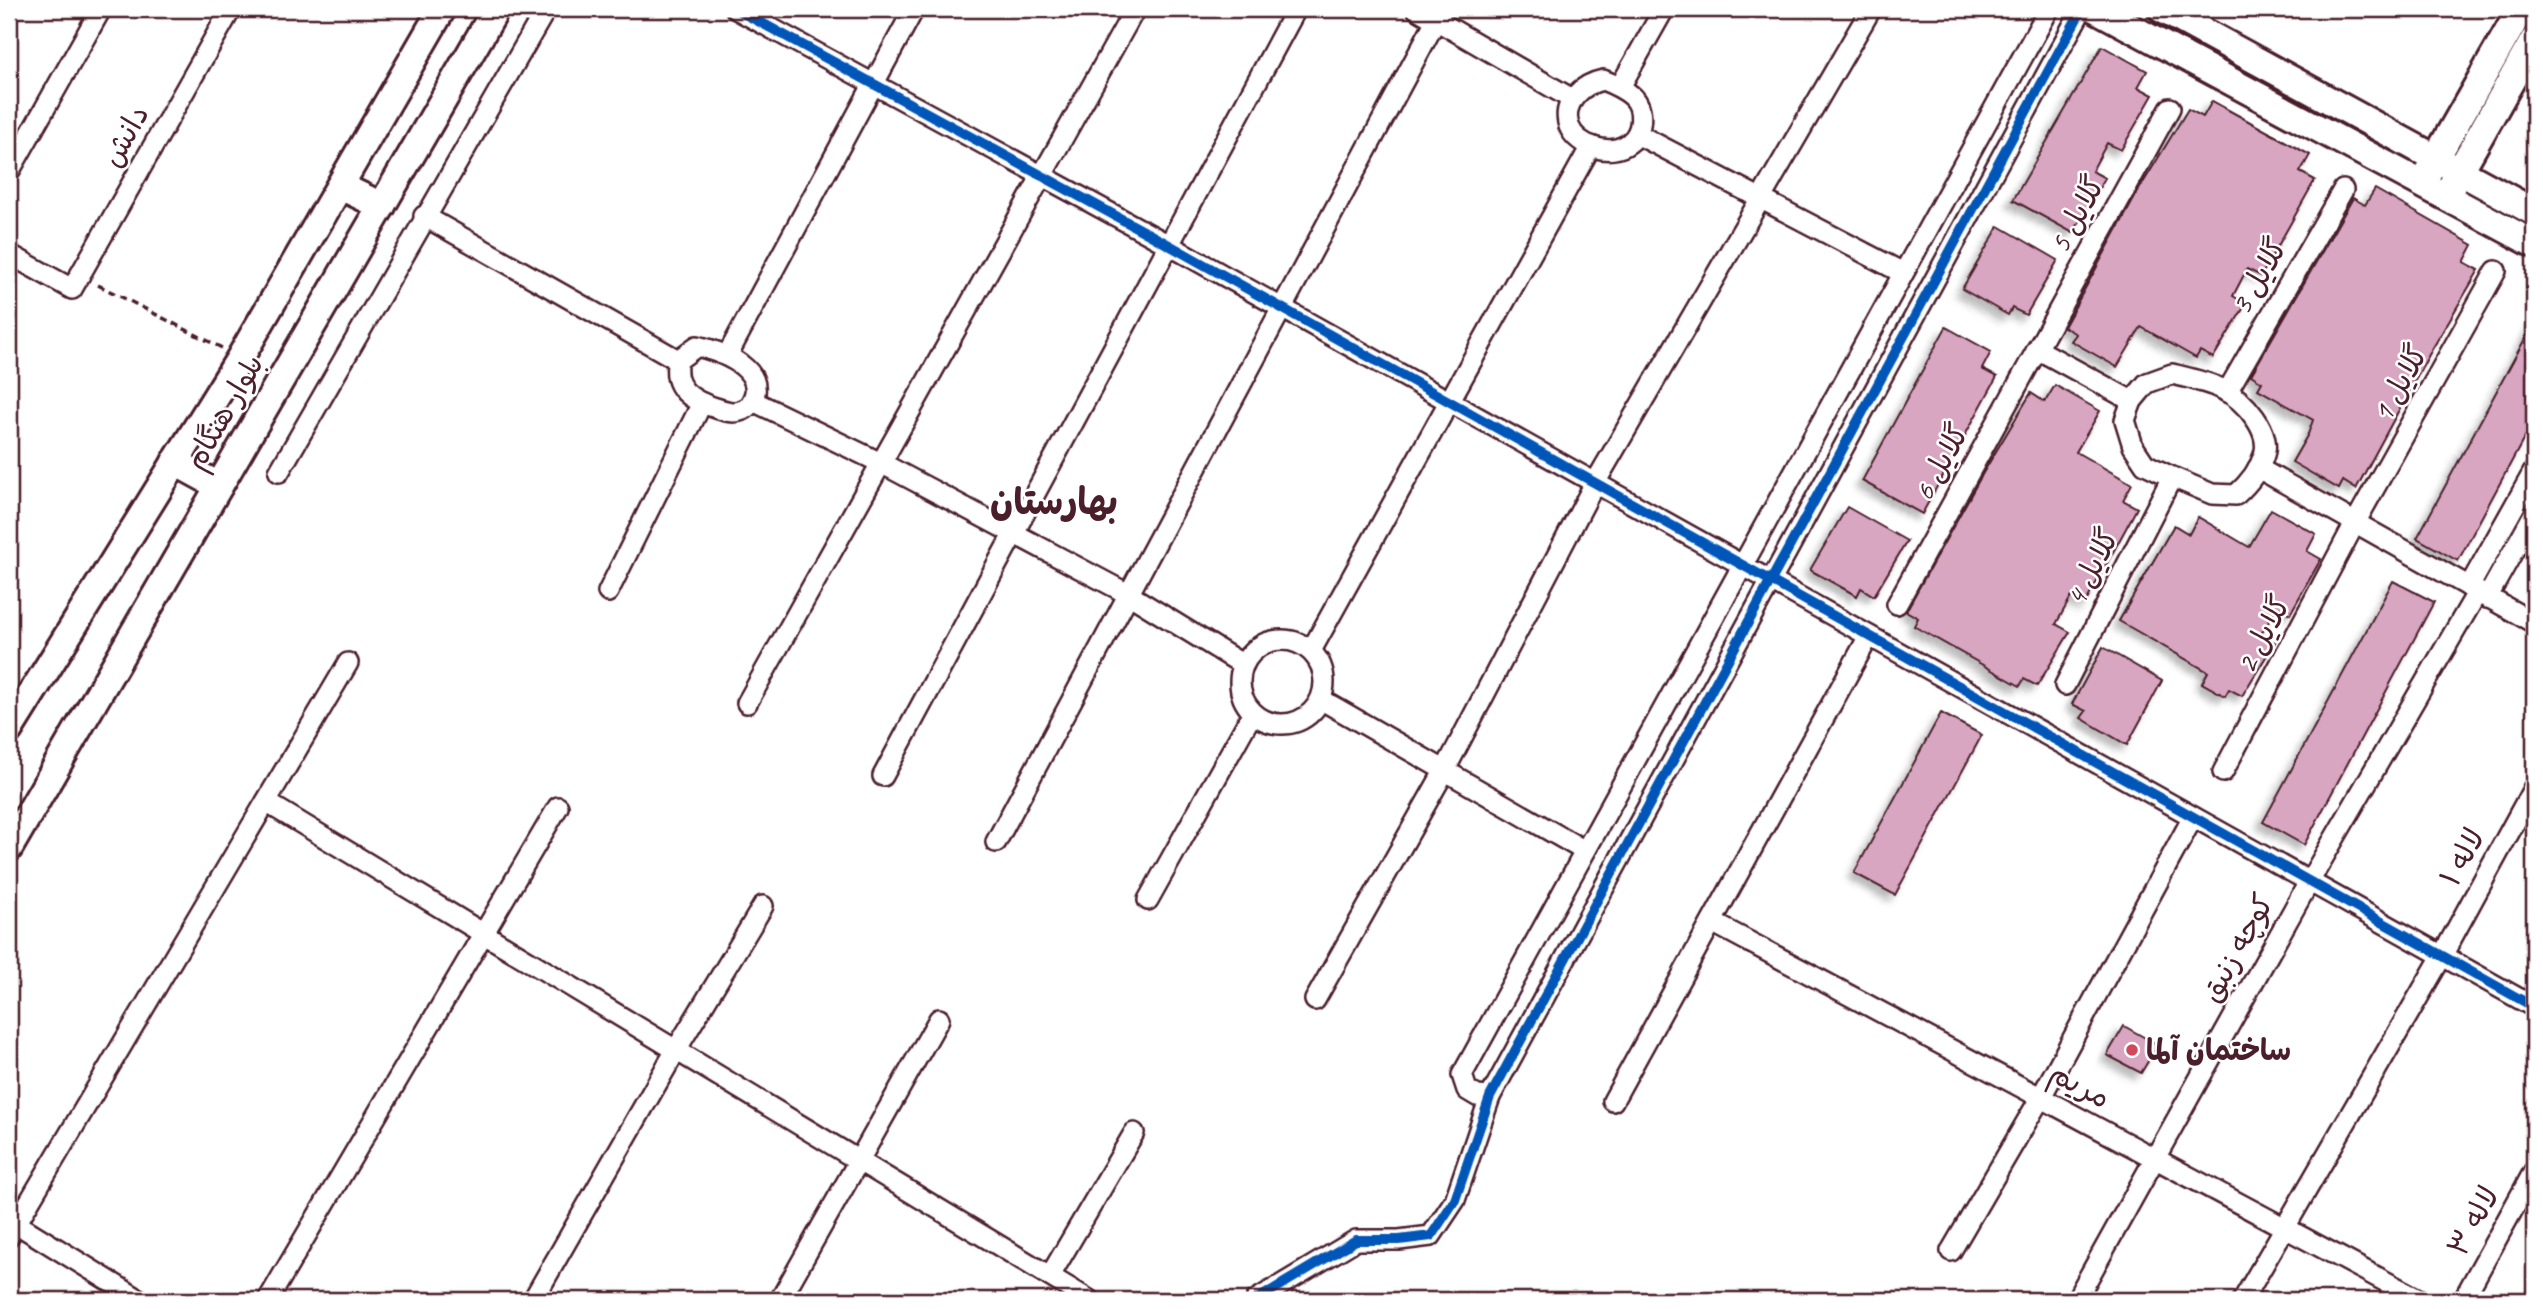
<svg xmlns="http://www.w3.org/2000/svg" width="2543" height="1309" viewBox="0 0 2543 1309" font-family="Caveat,'Playpen Sans Arabic',sans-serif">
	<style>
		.building { fill: #d9a6c1; stroke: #4a1f2b; stroke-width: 2; filter: url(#shadow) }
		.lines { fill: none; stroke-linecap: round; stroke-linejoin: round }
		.street-casing { stroke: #4a1f2b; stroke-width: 24 }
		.secondary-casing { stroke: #4a1f2b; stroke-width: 32 }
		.path { stroke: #4a1f2b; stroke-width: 3.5; stroke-dasharray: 7 5; stroke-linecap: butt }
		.street { stroke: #fff; stroke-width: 19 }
		.secondary { stroke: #fff; stroke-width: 26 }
		.cycleway-casing { stroke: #fff; stroke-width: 15 }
		.cycleway { stroke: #0057b8; stroke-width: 10 }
		.poi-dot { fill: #d1495b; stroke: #fff; stroke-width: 2.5 }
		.labels { text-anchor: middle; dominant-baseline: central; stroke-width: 5; stroke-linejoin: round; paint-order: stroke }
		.street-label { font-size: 30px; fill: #4a1f2b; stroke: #fff }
		.poi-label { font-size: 30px; font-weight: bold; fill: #4a1f2b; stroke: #fff; text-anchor: start }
		.district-label { font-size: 37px; font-weight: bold; fill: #4a1f2b; stroke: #fff }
	</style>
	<defs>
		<filter id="shadow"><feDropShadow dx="-6" dy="6" stdDeviation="3.5" flood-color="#0004"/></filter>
	</defs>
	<rect width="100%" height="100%" fill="#fff"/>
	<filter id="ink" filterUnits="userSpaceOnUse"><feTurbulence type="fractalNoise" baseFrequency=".0143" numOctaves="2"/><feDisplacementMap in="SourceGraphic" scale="14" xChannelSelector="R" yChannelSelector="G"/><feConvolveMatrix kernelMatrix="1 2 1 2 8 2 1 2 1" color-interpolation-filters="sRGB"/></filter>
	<g filter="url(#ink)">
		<g class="building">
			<polygon points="2102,46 2147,71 2138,87 2153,95 2121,150 2107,143 2092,171 2105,178 2073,233 2013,200"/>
			<polygon points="2212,101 2310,155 2300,172 2315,180 2261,276 2247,269 2233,296 2246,304 2213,358 2200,351 2196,358 2141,327 2117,367 2071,341 2076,334 2064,327 2140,188 2188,109 2203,117"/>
			<polygon points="2375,189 2473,245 2464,262 2479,270 2431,351 2356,489 2343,481 2339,489 2292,462 2308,434 2313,420 2258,389 2262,382 2251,375 2353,198 2365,205"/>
			<polygon points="1999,226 2058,260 2026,315 2012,308 2008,315 1962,289"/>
			<polygon points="2534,322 2534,420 2458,561 2417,538"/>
			<polygon points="1946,327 1991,352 1982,369 1997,377 1922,514 1862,481"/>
			<polygon points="2055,385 2100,411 2076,452 2132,484 2123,500 2137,508 2085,604 2071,597 2056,624 2070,632 2037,686 2024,679 2020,686 1914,626 1918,618 1906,611 1983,473 2031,393 2045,402"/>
			<polygon points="1847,507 1907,541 1874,596 1861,588 1857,596 1810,570"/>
			<polygon points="2271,509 2316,534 2307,551 2321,559 2290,614 2277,607 2261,634 2275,642 2242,696 2229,689 2225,696 2202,683 2208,672 2119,621 2174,525 2189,534 2198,517 2249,547"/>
			<polygon points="2393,581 2434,602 2304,845 2263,822"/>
			<polygon points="2103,647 2162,681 2127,745 2081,718 2086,711 2072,704"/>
			<polygon points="1941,713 1982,735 1895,895 1854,873"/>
			<polygon points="2124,1026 2158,1045 2141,1073 2107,1055"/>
		</g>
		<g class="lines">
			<g class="street-casing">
				<g id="street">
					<polyline points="736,9 1169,245 2534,1007"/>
					<polyline points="1417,9 1572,99"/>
					<path d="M1603,80C1613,84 1623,88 1632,96C1645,108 1643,133 1629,143C1611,157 1577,147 1569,126C1561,102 1583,84 1603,80Z"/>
					<polyline points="1620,87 1664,9"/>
					<polyline points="1637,134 1903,273"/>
					<polyline points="9,172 101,9"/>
					<polyline points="424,216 678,360"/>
					<polyline points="9,254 72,289 231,9"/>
					<path d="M697,346C718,351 759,365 755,393C753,400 750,407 743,410C734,414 725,411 716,408C692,401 671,388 678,360Z"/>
					<polyline points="2037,349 2132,401"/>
					<polyline points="727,356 914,9"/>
					<path d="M2172,374C2189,378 2208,382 2224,390C2244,400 2272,431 2264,455C2259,471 2248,484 2236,495L2212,494L2172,477L2145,464L2133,446L2125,420L2132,401L2147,383Z"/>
					<polyline points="2227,392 2343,190"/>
					<polyline points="753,401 881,463 1128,594 1242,664"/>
					<polyline points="2258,468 2534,623"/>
					<polyline points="279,472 546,9"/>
					<polyline points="2469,587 2534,471"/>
					<polyline points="608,592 702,403"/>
					<polyline points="2487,598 2534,514"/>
					<polyline points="1897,604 2170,108"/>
					<circle cx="1282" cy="682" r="42"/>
					<polyline points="1312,649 1591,146"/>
					<polyline points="2065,685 2172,477"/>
					<polyline points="1322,700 1585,851"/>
					<polyline points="747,703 1135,9"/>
					<polyline points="2223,772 2355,523 2496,271"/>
					<polyline points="883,776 1296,9"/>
					<polyline points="266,802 1089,1300"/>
					<polyline points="996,842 1442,9"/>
					<polyline points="1148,900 1252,714"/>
					<polyline points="1712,922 2420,1300"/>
					<polyline points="1315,1000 1445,770 1595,483 1871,9"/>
					<polyline points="1490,1097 1477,1096 1467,1090 1462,1075 2049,9"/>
					<polyline points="1613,1101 1869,636"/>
					<polyline points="9,1219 140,1300"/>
					<polyline points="9,1236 348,663"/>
					<polyline points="1951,1251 2041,1097 2193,817"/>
					<polyline points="1050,1276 1134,1133"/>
					<polyline points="268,1300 558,807"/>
					<polyline points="533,1300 676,1050 763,906"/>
					<polyline points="780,1300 939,1019"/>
					<polyline points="1256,1300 1356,1240 1399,1240 1431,1236 1455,1200 1490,1097 2082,9"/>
					<polyline points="2076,1300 2309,882 2477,593"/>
					<polyline points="2243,1300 2442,956 2534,787"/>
					<polyline points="2463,1300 2534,1171"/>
				</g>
			</g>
			<g class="secondary-casing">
				<g id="secondary">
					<polyline points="2096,9 2534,244"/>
					<polyline points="2162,9 2534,212"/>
					<polyline points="2428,172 2521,9"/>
					<polyline points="2452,185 2534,40"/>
					<polyline points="340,186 382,206"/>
					<polyline points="175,462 219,486"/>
					<polyline points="9,730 240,358 442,9"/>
					<polyline points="9,848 496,9"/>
				</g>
			</g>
			<polyline class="path" points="98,285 222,348"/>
			<use href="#street" class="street"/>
			<use href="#secondary" class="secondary"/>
			<g class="cycleway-casing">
				<g id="cycleway">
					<polyline points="736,9 1169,245 2534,1007"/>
					<polyline points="1256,1300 1356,1240 1399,1240 1431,1236 1455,1200 1490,1097 2082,9"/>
				</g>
			</g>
			<use href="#cycleway" class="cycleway"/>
		</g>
	</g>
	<circle class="poi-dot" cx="2132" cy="1050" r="7"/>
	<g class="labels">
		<g class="street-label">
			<text transform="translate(125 136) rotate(-61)">دانش</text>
			<text transform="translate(2077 214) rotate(-61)">گلایل 5</text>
			<text transform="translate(2259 276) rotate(-60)">گلایل 3</text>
			<text transform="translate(2400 383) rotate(-61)">گلایل 1</text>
			<text transform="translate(224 412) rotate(-60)">بلوار هنگام</text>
			<text transform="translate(1941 462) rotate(-61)">گلایل 6</text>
			<text transform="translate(2092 567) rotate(-63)">گلایل 4</text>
			<text transform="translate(2263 634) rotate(-62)">گلایل 2</text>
			<text transform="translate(2462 857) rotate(-61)">لاله ۱</text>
			<text transform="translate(2237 948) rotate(-61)">کوچه زنبق</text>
			<text transform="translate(2080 1085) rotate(28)">مریم</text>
			<text transform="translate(2473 1221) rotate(-61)">لاله ۳</text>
		</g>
		<g class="poi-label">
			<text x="2146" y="1050">ساختمان آلما</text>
		</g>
		<g class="district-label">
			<text x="1054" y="501">بهارستان</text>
		</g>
	</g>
	<rect width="2543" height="1309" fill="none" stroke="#fff" stroke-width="35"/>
	<rect x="18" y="18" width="2508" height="1274" fill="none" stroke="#4a1f2b" stroke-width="2.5" filter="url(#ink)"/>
</svg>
